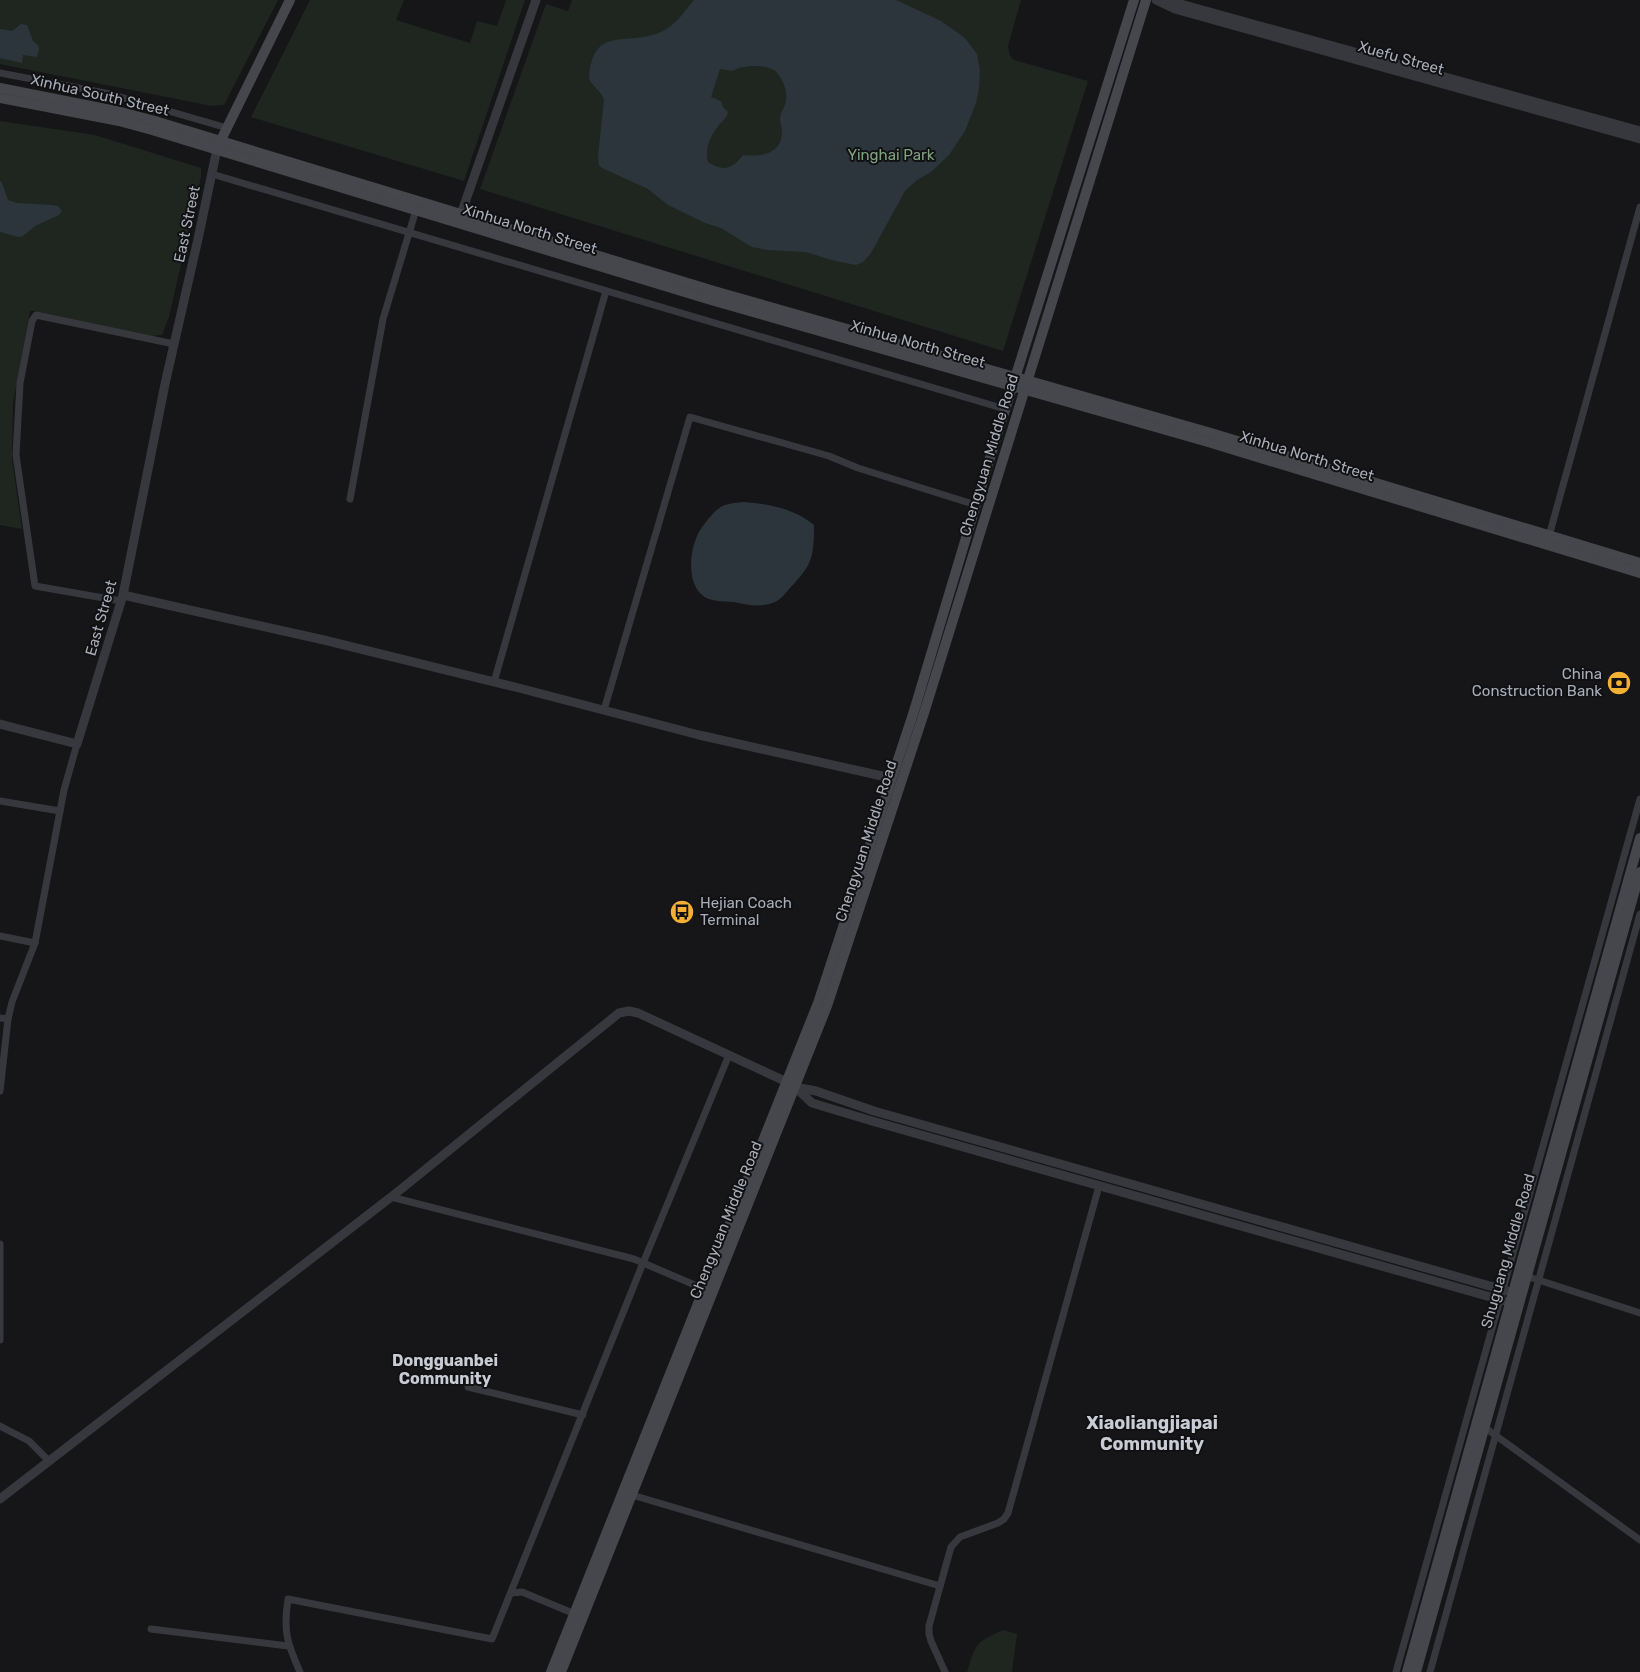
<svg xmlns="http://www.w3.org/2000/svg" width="1640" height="1672" viewBox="0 0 1640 1672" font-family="Rubik,sans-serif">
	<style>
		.green { fill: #1e261f }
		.water { fill: #2c353c; fill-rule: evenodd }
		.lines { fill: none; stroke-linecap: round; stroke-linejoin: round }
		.minor { stroke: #37383d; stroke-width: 7 }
		.tertiary { stroke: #37383d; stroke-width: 9 }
		.secondary { stroke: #45474d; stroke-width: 10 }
		.labels { text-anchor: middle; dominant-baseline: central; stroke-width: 4; stroke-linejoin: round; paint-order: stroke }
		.street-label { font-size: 15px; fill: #a8adb8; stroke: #111113 }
		.park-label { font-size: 15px; fill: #7fa381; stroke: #111113 }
		.poi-label { font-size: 15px; fill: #a8adb8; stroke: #111113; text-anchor: end }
		.neighbourhood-label { font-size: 16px; font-weight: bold; fill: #c9ccd4; stroke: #111113 }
		.quarter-label { font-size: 18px; font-weight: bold; fill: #c9ccd4; stroke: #111113 }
	</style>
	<rect width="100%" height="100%" fill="#161618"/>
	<g class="green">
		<polygon points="0,0 278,0 224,105 212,106 0,64"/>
		<polygon points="310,0 404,0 396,20 470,43 477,21 497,26 506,0 525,0 464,181 251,117"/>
		<path d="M572,0H1021L1008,46C1009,52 1009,56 1014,60L1088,81L1003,351L480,189L546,4L568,11Z"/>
		<polygon points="0,121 95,135 201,168 201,177 169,317 162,335 150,336 34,311 30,311 13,403 12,459 22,529 0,525"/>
		<path d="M1003,1630L1017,1634L1012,1672H967C976,1643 975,1643 1003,1630Z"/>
	</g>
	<g class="water">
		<path d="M694,0H896L941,21L965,38L977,54L980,71L979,88L976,103L965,131L949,155L931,172L917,180L905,191L871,253L863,262L856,265L835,261L806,252L768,250L752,247L721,228L705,223L668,205L648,189L602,168L599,165L598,156L604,100C602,91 592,87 589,78C593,24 626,47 661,32C676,25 684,12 694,0ZM751,66C758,66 767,66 774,70C782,76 788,91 786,101C785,107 780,113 780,119C780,123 782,127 782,131C782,154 762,157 743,155C733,169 723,172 708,162C704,149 711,135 719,125C723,120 727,118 728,112L723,107L721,101L711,97L720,69L733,71L738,68Z"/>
		<polygon points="21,24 27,25 33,41 38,45 39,49 37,57 23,55 22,63 0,58 0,29 12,31"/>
		<polygon points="0,181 2,183 8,200 17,203 52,205 58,206 62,211 59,215 35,226 23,236 18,237 0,232"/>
		<path d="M744,502C769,504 793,508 814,525C814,558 812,565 789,589C785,594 780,600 775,602C761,608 748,605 734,602C723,601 708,602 701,594C687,581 690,552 697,536C699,530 713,512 718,509C725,503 735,503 744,502Z"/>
	</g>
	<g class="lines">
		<g class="minor">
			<polyline points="0,73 110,94 227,128"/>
			<polyline points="212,174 1005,409"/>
			<polyline points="350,499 383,319 416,210"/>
			<polyline points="1549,536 1640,207"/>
			<polyline points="121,601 35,586 16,455 20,383 32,321 36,315 174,344"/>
			<polyline points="494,682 606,291"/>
			<polyline points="604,710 690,417 829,456 858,468 976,505"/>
			<polyline points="0,801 60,811"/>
			<polyline points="0,936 35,943"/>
			<polyline points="0,1018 8,1019"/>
			<polyline points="0,1091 8,1019 12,1002 35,943 64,790 77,744"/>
			<polyline points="391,1197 634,1259 704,1289"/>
			<polyline points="0,1244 0,1340"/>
			<polyline points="1526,1276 1640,1313"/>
			<polyline points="468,1387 583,1415"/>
			<polyline points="0,1426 29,1441 49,1461"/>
			<polyline points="1484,1427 1640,1540"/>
			<polyline points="632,1495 940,1586"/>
			<polyline points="512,1593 522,1592 575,1614"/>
			<polyline points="151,1629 288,1646"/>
			<path d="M300,1672C287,1643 283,1631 288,1599L492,1639L643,1263L729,1055"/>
			<polyline points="945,1672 931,1641 929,1634 929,1626 951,1547 960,1537 998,1523 1004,1519 1008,1513 1099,1186"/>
			<polyline points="1396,1672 1640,799"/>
			<polyline points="1430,1672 1640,914"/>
		</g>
		<g class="tertiary">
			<polyline points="1156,0 1175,9 1640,139"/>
			<polyline points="1166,0 1640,131"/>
			<polyline points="461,214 536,0"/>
			<polyline points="123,595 324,640 515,687 699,735 891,778"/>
			<polyline points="0,724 77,744 123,595 165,384 198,239 217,149"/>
			<polyline points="795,1087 816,1091 874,1111 1518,1294"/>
			<polyline points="0,1499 395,1194 619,1013 629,1011 638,1013 787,1082 795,1087 812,1103 872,1121 1515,1304"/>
		</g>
		<g class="secondary">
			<polyline points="0,88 121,112 155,121 714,291 1211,433 1640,563"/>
			<polyline points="0,98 119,121 152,130 711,300 1208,442 1640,573"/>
			<polyline points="218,146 290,0"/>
			<polyline points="551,1672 818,1003 914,711 993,448 1134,0"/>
			<polyline points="561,1672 827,1006 924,713 1146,0"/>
			<polyline points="1407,1672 1640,838"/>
			<polyline points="1416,1672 1640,872"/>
		</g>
	</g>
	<defs>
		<g id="bank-disc" transform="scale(1.25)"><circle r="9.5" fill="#f2b134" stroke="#111113"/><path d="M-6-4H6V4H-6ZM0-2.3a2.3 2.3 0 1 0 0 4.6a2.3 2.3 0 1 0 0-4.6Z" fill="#111"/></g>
		<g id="bus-disc" transform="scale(1.25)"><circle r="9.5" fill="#f2b134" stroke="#111113"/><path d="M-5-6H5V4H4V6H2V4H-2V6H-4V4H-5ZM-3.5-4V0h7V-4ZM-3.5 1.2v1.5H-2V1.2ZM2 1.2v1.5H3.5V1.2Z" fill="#111"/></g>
	</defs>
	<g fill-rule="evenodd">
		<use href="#bank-disc" x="1619" y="683"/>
		<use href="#bus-disc" x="682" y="912"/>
	</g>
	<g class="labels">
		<g class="street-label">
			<text transform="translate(1401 58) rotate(16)">Xuefu Street</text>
			<text transform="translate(100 95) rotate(13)">Xinhua South Street</text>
			<text transform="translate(187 224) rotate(-78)">East Street</text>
			<text transform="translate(530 229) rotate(17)">Xinhua North Street</text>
			<text transform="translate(918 344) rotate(16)">Xinhua North Street</text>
			<text transform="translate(989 455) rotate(-73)">Chengyuan Middle Road</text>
			<text transform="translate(1307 456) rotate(17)">Xinhua North Street</text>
			<text transform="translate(101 618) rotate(-74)">East Street</text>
			<text transform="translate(866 841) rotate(-72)">Chengyuan Middle Road</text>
			<text transform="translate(726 1220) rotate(-68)">Chengyuan Middle Road</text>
			<text transform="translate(1508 1251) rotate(-74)">Shuguang Middle Road</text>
		</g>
		<g class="park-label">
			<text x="891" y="155">Yinghai Park</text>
		</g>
		<g class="poi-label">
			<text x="1602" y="674">China<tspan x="1602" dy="17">Construction Bank</tspan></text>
			<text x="700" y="903" text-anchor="start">Hejian Coach<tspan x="700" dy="17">Terminal</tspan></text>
		</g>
		<g class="neighbourhood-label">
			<text x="445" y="1360">Dongguanbei<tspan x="445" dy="18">Community</tspan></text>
		</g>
		<g class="quarter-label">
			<text x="1152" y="1423">Xiaoliangjiapai<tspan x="1152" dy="21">Community</tspan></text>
		</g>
	</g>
</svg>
